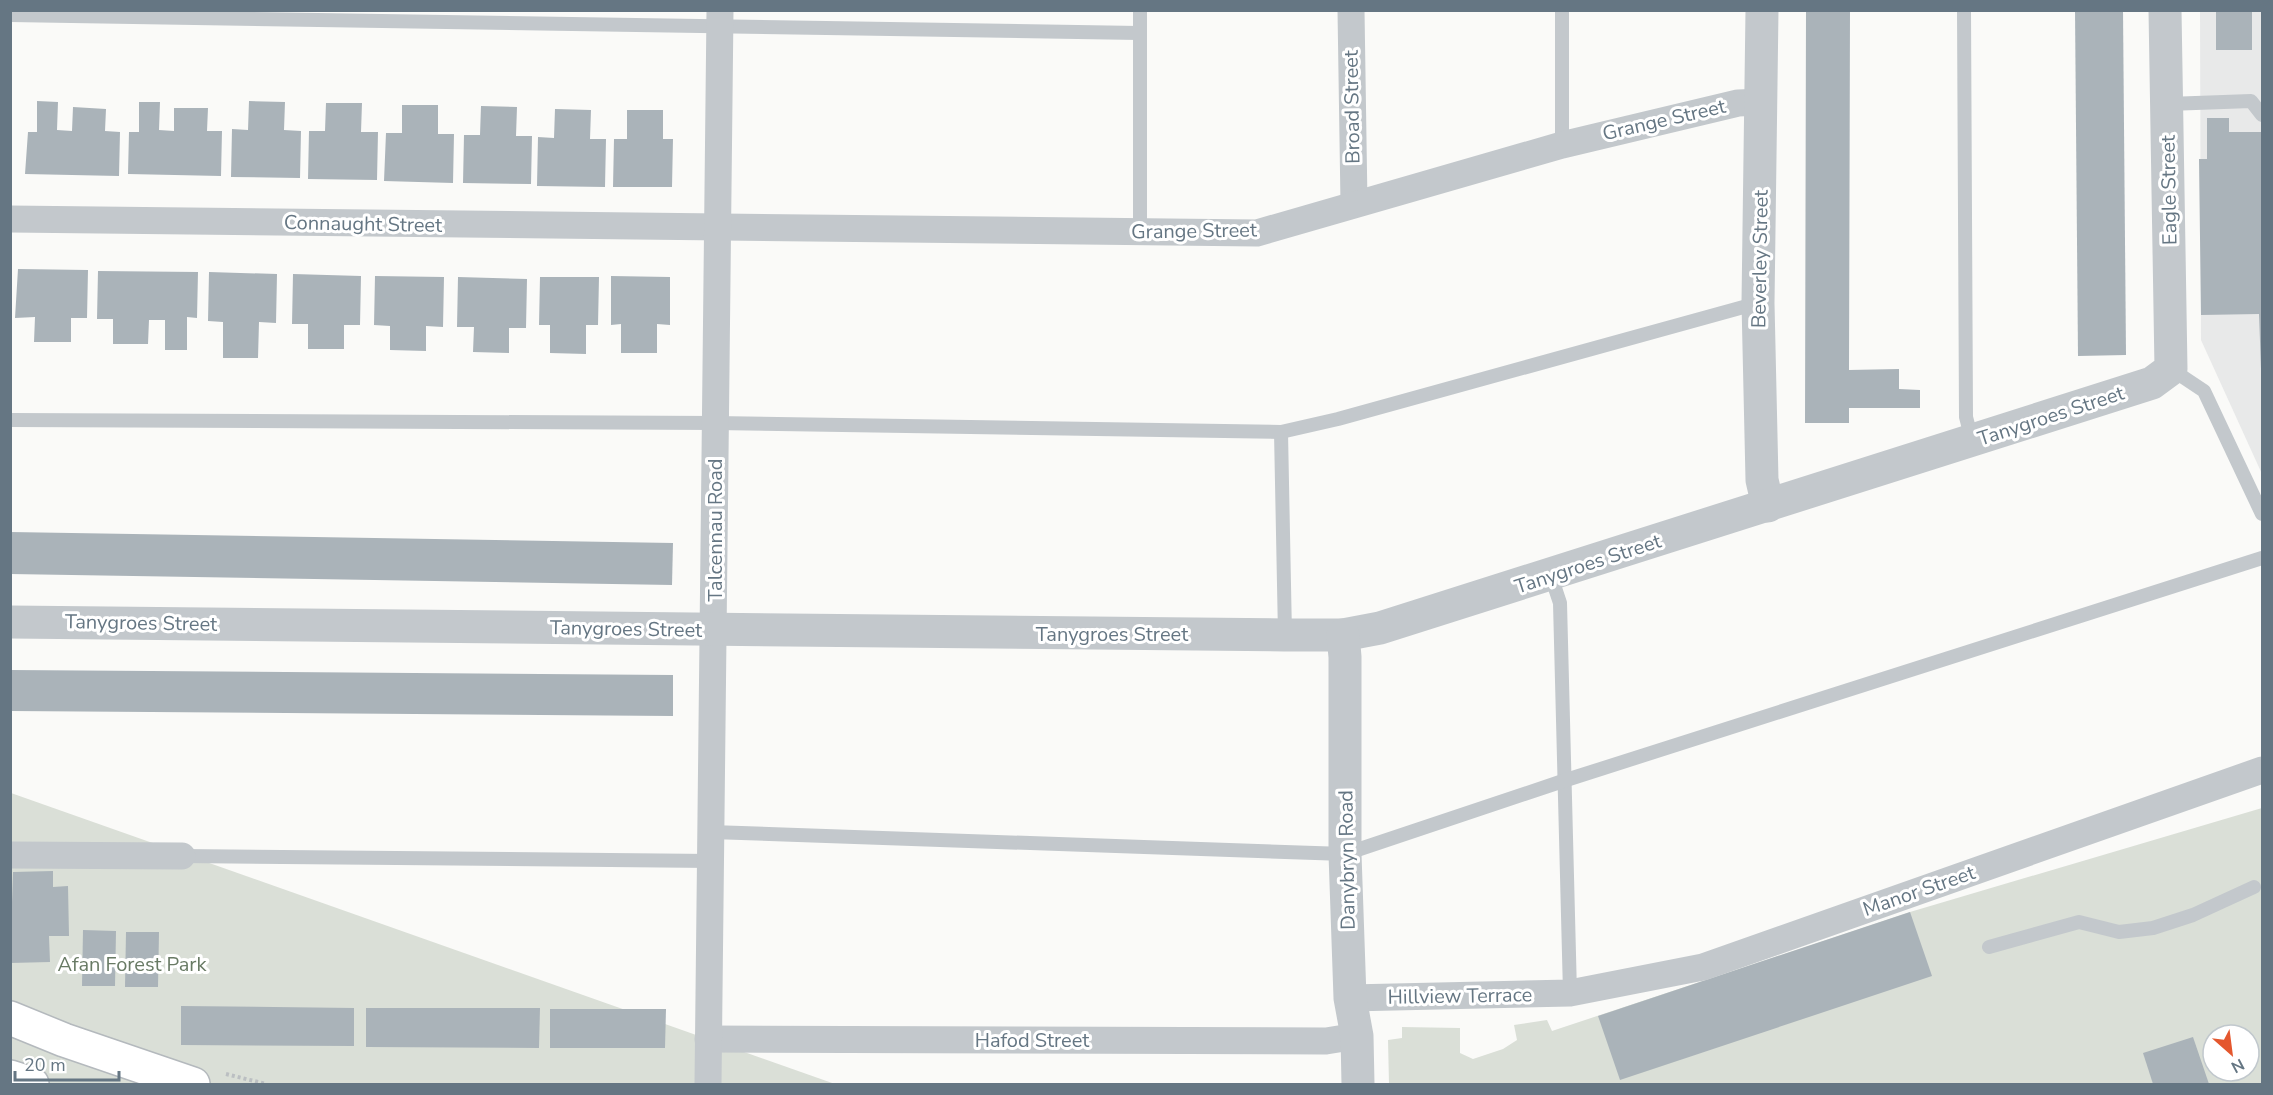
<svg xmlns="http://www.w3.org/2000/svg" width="2273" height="1095" viewBox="0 0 2273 1095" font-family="'Nunito Sans',sans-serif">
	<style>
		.built { fill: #e8e9e9 }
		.green { fill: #dadfd7; fill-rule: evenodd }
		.building { fill: #aab3b9 }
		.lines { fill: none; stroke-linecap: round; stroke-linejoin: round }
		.motorway-casing { stroke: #b4b9bd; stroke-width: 36 }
		.path { stroke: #bbbfc2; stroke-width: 4; stroke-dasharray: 3 3; stroke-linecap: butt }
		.service { stroke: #c3c8cc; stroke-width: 14 }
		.minor { stroke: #c3c8cc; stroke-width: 27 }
		.tertiary { stroke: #c3c8cc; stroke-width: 33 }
		.motorway { stroke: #fff; stroke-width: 33 }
		.labels { text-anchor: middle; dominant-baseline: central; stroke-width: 6; stroke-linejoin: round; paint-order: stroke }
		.street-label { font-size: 20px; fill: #657683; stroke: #fff }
		.park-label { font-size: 20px; fill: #687a64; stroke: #fff }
	</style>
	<rect width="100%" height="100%" fill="#fafaf8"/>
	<polygon class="built" points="2200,11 2262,11 2262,474 2201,340"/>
	<g class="green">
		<polygon points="11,793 835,1084 11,1084"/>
		<path d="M2262,808V1084H1389L1388,1040L1402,1038V1027L1460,1028V1053L1473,1059L1503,1049L1517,1040L1514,1025L1547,1020L1552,1031L1910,912ZM2213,1035H2249V1071H2213Z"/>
	</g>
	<g class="building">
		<polygon points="1806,10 1850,10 1849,370 1899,369 1899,389 1920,390 1920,408 1849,408 1849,423 1805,423"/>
		<polygon points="2075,10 2123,10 2126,355 2078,356"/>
		<rect x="2216" y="10" width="36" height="40"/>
		<polygon points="37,101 58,102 57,130 72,131 73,107 106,109 105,131 120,132 119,176 25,174 28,132 37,132"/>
		<polygon points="249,101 285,102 284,130 301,131 300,178 231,177 232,129 248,130"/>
		<polygon points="139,102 160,102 159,130 174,131 174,108 208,108 207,131 222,131 221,176 128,174 129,132 139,132"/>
		<polygon points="326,103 362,103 361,132 378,132 377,180 308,179 309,131 325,131"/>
		<polygon points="402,105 438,105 438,134 454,134 453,183 384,181 386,133 402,133"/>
		<polygon points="481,106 517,107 516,136 532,136 531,184 463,183 464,135 480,135"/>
		<polygon points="555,109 591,110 590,139 606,139 605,187 537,186 538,137 554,138"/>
		<polygon points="627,110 663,110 663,139 673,139 672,187 613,187 614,139 627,139"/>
		<polygon points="2207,118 2229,118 2229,132 2262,132 2262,396 2259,314 2201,315 2199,159 2207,159"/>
		<polygon points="18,269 88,270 87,318 71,318 71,342 34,342 35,317 15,318"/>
		<polygon points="98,271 198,272 197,318 187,317 187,350 165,350 165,320 149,320 148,344 113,344 113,319 97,319"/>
		<polygon points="209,272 277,274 276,323 259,322 258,358 223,358 223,322 208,321"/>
		<polygon points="293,274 361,276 360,325 344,325 344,349 308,349 308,324 292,324"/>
		<polygon points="375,276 444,277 443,327 426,326 426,351 390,350 390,326 374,325"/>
		<polygon points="611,276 670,277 670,325 657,324 657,353 621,353 621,324 611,325"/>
		<polygon points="458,277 527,279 526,328 509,328 509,353 473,352 474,327 457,327"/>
		<polygon points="540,277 599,277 598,325 586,325 586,354 550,353 550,325 539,325"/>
		<polygon points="10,532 673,543 672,585 10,574"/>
		<polygon points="10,670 673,675 673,716 10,711"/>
		<polygon points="53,871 53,887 68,886 69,936 49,936 50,962 10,963 13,872"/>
		<polygon points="1910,912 1932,976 1620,1080 1598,1016"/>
		<polygon points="83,930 116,931 115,986 82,986"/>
		<polygon points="126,932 159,932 158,987 125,987"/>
		<polygon points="181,1006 354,1008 354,1046 181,1045"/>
		<polygon points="366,1008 540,1008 539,1048 366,1047"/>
		<polygon points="550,1009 666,1009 665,1048 550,1048"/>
		<polygon points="2193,1037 2209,1084 2153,1084 2143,1053"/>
	</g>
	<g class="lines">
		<g class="motorway-casing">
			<g id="motorway">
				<polyline points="10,1018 64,1040 193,1084"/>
				<polyline points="10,1077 32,1084"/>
			</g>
		</g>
		<polyline class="path" points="226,1074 266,1084"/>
		<g class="service">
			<polyline points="1964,10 1966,417 1972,440"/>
			<path d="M10,15C387,19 763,29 1139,33"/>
			<polyline points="2168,104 2251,101 2262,115"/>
			<polyline points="1562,145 1562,10"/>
			<polyline points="1140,232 1140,10"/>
			<polyline points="2171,369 2204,391 2262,514"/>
			<polyline points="10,420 715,423 1281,432 1338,419 1758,303"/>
			<polyline points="1281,432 1285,635"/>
			<polyline points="1551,576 1560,603 1570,993"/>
			<polyline points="711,832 1345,854 1563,781 2262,558"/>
			<polyline points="182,856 712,861"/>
			<polyline points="1989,947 2079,922 2119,932 2153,928 2193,915 2254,887"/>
		</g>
		<g class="minor">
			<polyline points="1351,10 1354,204"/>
			<polyline points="10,219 1257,233 1562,145 1738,103 1762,102"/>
			<polyline points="10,855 182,856"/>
			<polyline points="1350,998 1570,993 1703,967 2262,770"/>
			<polyline points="708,1039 1326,1041 1357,1036"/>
			<polyline points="708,1084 720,10"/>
		</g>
		<g class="tertiary">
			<polyline points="1762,10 1758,303 1762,480 1768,506"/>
			<polyline points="10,622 1285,635 1343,635 1380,628 2152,383 2171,369 2165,10"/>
			<polyline points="1343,635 1345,657 1345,854 1350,998 1357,1036 1358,1084"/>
		</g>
		<use href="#motorway" class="motorway"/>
	</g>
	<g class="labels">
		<g class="street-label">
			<text transform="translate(1352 107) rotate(-91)">Broad Street</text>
			<text transform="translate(1664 120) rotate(-13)">Grange Street</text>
			<text transform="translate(2169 190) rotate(-91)">Eagle Street</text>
			<text transform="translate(363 224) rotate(1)">Connaught Street</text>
			<text transform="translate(1194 231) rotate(-1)">Grange Street</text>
			<text transform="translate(1760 259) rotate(-89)">Beverley Street</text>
			<text transform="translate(2051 416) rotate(-18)">Tanygroes Street</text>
			<text transform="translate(715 530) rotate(-90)">Talcennau Road</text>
			<text transform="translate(1588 564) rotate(-18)">Tanygroes Street</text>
			<text transform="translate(141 623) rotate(1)">Tanygroes Street</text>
			<text transform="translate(626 629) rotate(1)">Tanygroes Street</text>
			<text x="1112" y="634">Tanygroes Street</text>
			<text transform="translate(1347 860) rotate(-91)">Danybryn Road</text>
			<text transform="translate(1919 891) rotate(-19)">Manor Street</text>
			<text transform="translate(1460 996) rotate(-1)">Hillview Terrace</text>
			<text x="1032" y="1040">Hafod Street</text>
		</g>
		<g class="park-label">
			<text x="132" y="964">Afan Forest Park</text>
		</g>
	</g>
	<rect width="2273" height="1095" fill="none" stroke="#657683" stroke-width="24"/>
	<g transform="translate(2231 1053) rotate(152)"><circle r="28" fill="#ffffff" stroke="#c1c8cd" stroke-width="1.5"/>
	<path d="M0-4.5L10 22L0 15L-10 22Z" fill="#e4572e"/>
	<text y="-9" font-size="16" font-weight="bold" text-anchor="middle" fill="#657683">N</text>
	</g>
	<path d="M15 1071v9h104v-9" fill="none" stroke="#657683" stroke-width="3"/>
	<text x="24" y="1071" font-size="18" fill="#657683" stroke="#ffffff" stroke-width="4.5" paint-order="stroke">20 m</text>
</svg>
